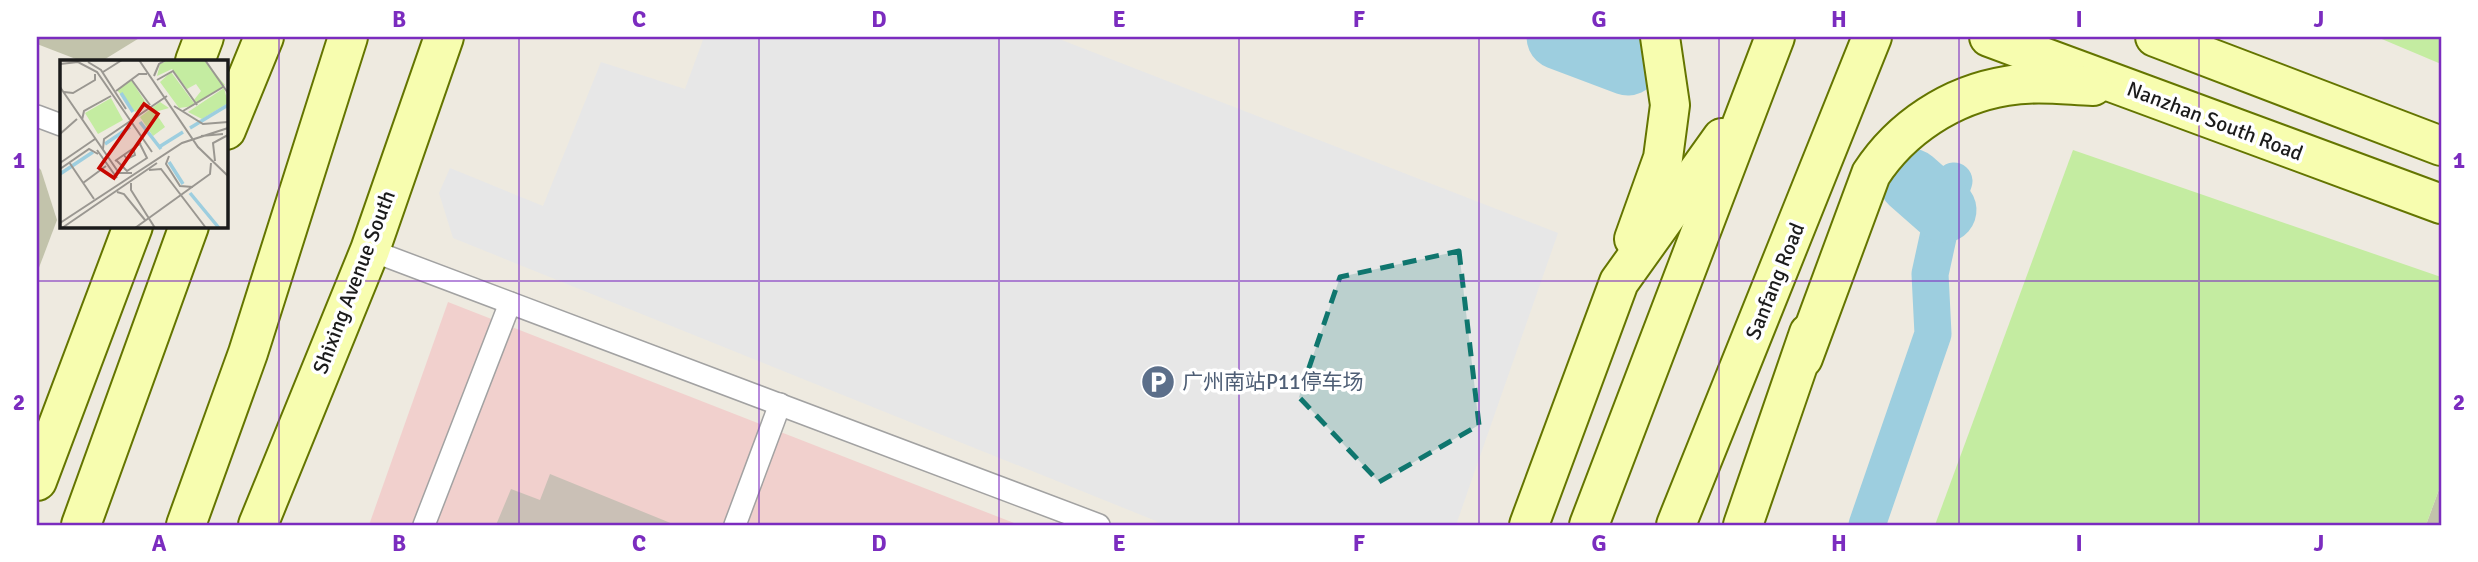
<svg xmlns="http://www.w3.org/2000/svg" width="2478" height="562" viewBox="0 0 2478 562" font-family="Signika,'Noto Sans SC',sans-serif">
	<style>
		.commercial { fill: #f1d0cd }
		.construction { fill: #c2c3ab }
		.grass { fill: #c4eca1 }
		.parking { fill: #e7e7e7 }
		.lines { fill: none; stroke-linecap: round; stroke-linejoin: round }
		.canal { stroke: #9dcedf; stroke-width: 37 }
		.river { stroke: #9dcedf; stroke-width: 65 }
		.building { fill: #cac0b6 }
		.lane-casing { stroke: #a2a2a2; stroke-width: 24 }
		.secondary-casing { stroke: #647500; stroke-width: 42 }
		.lane { stroke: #fff; stroke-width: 21 }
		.secondary { stroke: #f7fdaf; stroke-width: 38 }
		.marked { fill: #0f766e; fill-opacity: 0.2; stroke: #0f766e; stroke-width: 5; stroke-dasharray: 14 9; stroke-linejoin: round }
		.grid { fill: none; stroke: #7b2cbf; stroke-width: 2; stroke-opacity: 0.55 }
		.labels { text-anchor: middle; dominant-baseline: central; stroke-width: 7; stroke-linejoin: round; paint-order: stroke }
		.street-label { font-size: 21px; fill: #1b1b1b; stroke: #fff }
		.service-label { font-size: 21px; fill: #4e5e75; stroke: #fff; text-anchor: start }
		.inset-river { fill: none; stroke: #9dcedf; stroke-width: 3.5 }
		.inset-road { fill: none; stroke: #9a9791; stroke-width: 2 }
		.view { fill: #c70700; fill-opacity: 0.15; stroke: #c70700; stroke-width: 3.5 }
		.inset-edge { fill: none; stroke: #1b1b1b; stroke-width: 3.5 }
		.neatline { fill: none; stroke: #7b2cbf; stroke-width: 2.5 }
		.grid-label { font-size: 23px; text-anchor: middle; font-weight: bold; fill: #7b2cbf }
	</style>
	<rect width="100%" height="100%" fill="#eeeae0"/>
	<polygon class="commercial" points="448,302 1019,525 369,525"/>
	<g class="construction">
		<polygon points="37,37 141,37 102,61 81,61 37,44"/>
		<polygon points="37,166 41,170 57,220 37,273"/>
		<polygon points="2441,484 2441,525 2426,525"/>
	</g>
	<g class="grass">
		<polygon points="2377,37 2441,37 2441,64"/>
		<polygon points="2073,150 2441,277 2441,484 2426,525 1935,525"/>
	</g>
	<polygon class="parking" points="704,37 1054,37 1558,233 1456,525 1166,525 453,238 439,193 450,168 543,206 601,62 685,89"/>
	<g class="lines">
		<polyline class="canal" points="1867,525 1933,334 1930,274 1944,210 1954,181"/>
		<g class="river">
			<polyline points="1559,37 1628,63"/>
			<polyline points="1911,181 1944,210"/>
		</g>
	</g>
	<polygon class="building" points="550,474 673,524 673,525 496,525 511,489 540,500"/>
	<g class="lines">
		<g class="lane-casing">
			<g id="lane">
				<polyline points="37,116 61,125"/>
				<polyline points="370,250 1099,525"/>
				<polyline points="424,525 510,303"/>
				<polyline points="735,525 780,404"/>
			</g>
		</g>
		<g class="secondary-casing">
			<g id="secondary">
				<polyline points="1989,37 2441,204"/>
				<polyline points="2155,37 2441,146"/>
				<polyline points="195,61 204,37"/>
				<polyline points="226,130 264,37"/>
				<polyline points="1634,239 1663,158 1670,105 1660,37"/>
				<path d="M1803,358L1871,174C1901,128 1951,95 2006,86C2035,81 2065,85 2093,86"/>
				<polyline points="37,481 133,226"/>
				<polyline points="81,525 189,226"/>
				<polyline points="186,525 248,353 348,37"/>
				<polyline points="258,525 370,250 444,37"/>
				<polyline points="1529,525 1619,282 1722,138"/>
				<polyline points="1589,525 1775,37"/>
				<polyline points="1676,525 1872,37"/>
				<polyline points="1743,525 1809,333"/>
			</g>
		</g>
		<use href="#lane" class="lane"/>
		<use href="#secondary" class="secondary"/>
	</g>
	<path class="marked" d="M1459,251L1479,425L1379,482L1299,397L1340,277Z"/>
	<path class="grid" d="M279,37V525M519,37V525M759,37V525M999,37V525M1239,37V525M1479,37V525M1719,37V525M1959,37V525M2199,37V525M37,281H2441"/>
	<defs>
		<g id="parking-disc" transform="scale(1.75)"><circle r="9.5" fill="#5c6f8a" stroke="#fff"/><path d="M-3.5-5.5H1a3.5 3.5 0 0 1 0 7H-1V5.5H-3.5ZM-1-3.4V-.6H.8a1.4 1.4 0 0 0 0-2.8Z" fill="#fff"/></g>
	</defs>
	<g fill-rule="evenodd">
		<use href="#parking-disc" x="1158" y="382"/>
	</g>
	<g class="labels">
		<g class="street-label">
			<text transform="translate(2215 121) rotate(21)">Nanzhan South Road</text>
			<text transform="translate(1775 281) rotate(-68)">Sanfang Road</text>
			<text transform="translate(354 282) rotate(-69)">Shixing Avenue South</text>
		</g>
		<g class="service-label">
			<text x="1182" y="382">广州南站P11停车场</text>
		</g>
	</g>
	<g transform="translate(60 60)">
		<rect width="168" height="168" fill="#eeeae0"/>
		<path d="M109,0H144L165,25L137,44L134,40L141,31L136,24L127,29L112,9L97,16L100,4ZM111,12L134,43V46L119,48L100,22ZM71,20L86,43L75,52L57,30ZM164,28L168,43L142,59L128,52ZM51,38L63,60L38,74L25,53ZM100,42L109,48L95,52L105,67L93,76L80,57Z" fill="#c4eca1"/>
		<path class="inset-river" d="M61,33L73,52M80,62L101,89M130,68L168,45M45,84L70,67M99,87L123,72M109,102L123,124M0,114L33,92M130,133L159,168"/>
		<path class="inset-road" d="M79,0L138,87L168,116M145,0L168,33M28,2L41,10L66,49M0,4L18,2L37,12L92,92M43,12L62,0M94,16L99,4L106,0M71,19L90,45M97,20L113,11L137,45M0,27L59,113H72M56,31L79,14H87M4,32L13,33L35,20V14M114,46L143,64L168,62M123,51L163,27M22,60L24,51L51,36M0,74L17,59M141,76L163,74M43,89L44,79L107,36M37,90L57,118M64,95L67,99L75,95L73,88M109,96L106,104L120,126L133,127M56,100L67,111L87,98L80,84M55,101L81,83M155,101L153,83L168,75M9,102L34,139M0,103L35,79M0,109L29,89L38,94M89,110L101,109L146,168M23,123L46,106M71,123V130L95,168M57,132L64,134L85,160M0,163L122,83L168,68M2,168L97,103M75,168L150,114L151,103"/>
		<path class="view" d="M84,44L98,54L54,118L39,108Z"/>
		<rect width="168" height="168" class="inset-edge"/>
	</g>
	<rect width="2478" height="562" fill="none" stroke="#ffffff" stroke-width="77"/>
	<rect x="38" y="38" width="2402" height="486" class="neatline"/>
	<g class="grid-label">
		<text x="159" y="27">A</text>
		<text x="399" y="27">B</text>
		<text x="639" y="27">C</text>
		<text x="879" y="27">D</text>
		<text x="1119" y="27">E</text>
		<text x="1359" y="27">F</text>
		<text x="1599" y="27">G</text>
		<text x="1839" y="27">H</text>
		<text x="2079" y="27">I</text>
		<text x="2319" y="27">J</text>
		<text x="19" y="168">1</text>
		<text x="2459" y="168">1</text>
		<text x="19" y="410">2</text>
		<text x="2459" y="410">2</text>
		<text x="159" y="551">A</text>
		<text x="399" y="551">B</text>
		<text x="639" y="551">C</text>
		<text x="879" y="551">D</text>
		<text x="1119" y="551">E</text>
		<text x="1359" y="551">F</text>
		<text x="1599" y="551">G</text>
		<text x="1839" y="551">H</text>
		<text x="2079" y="551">I</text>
		<text x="2319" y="551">J</text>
	</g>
</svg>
